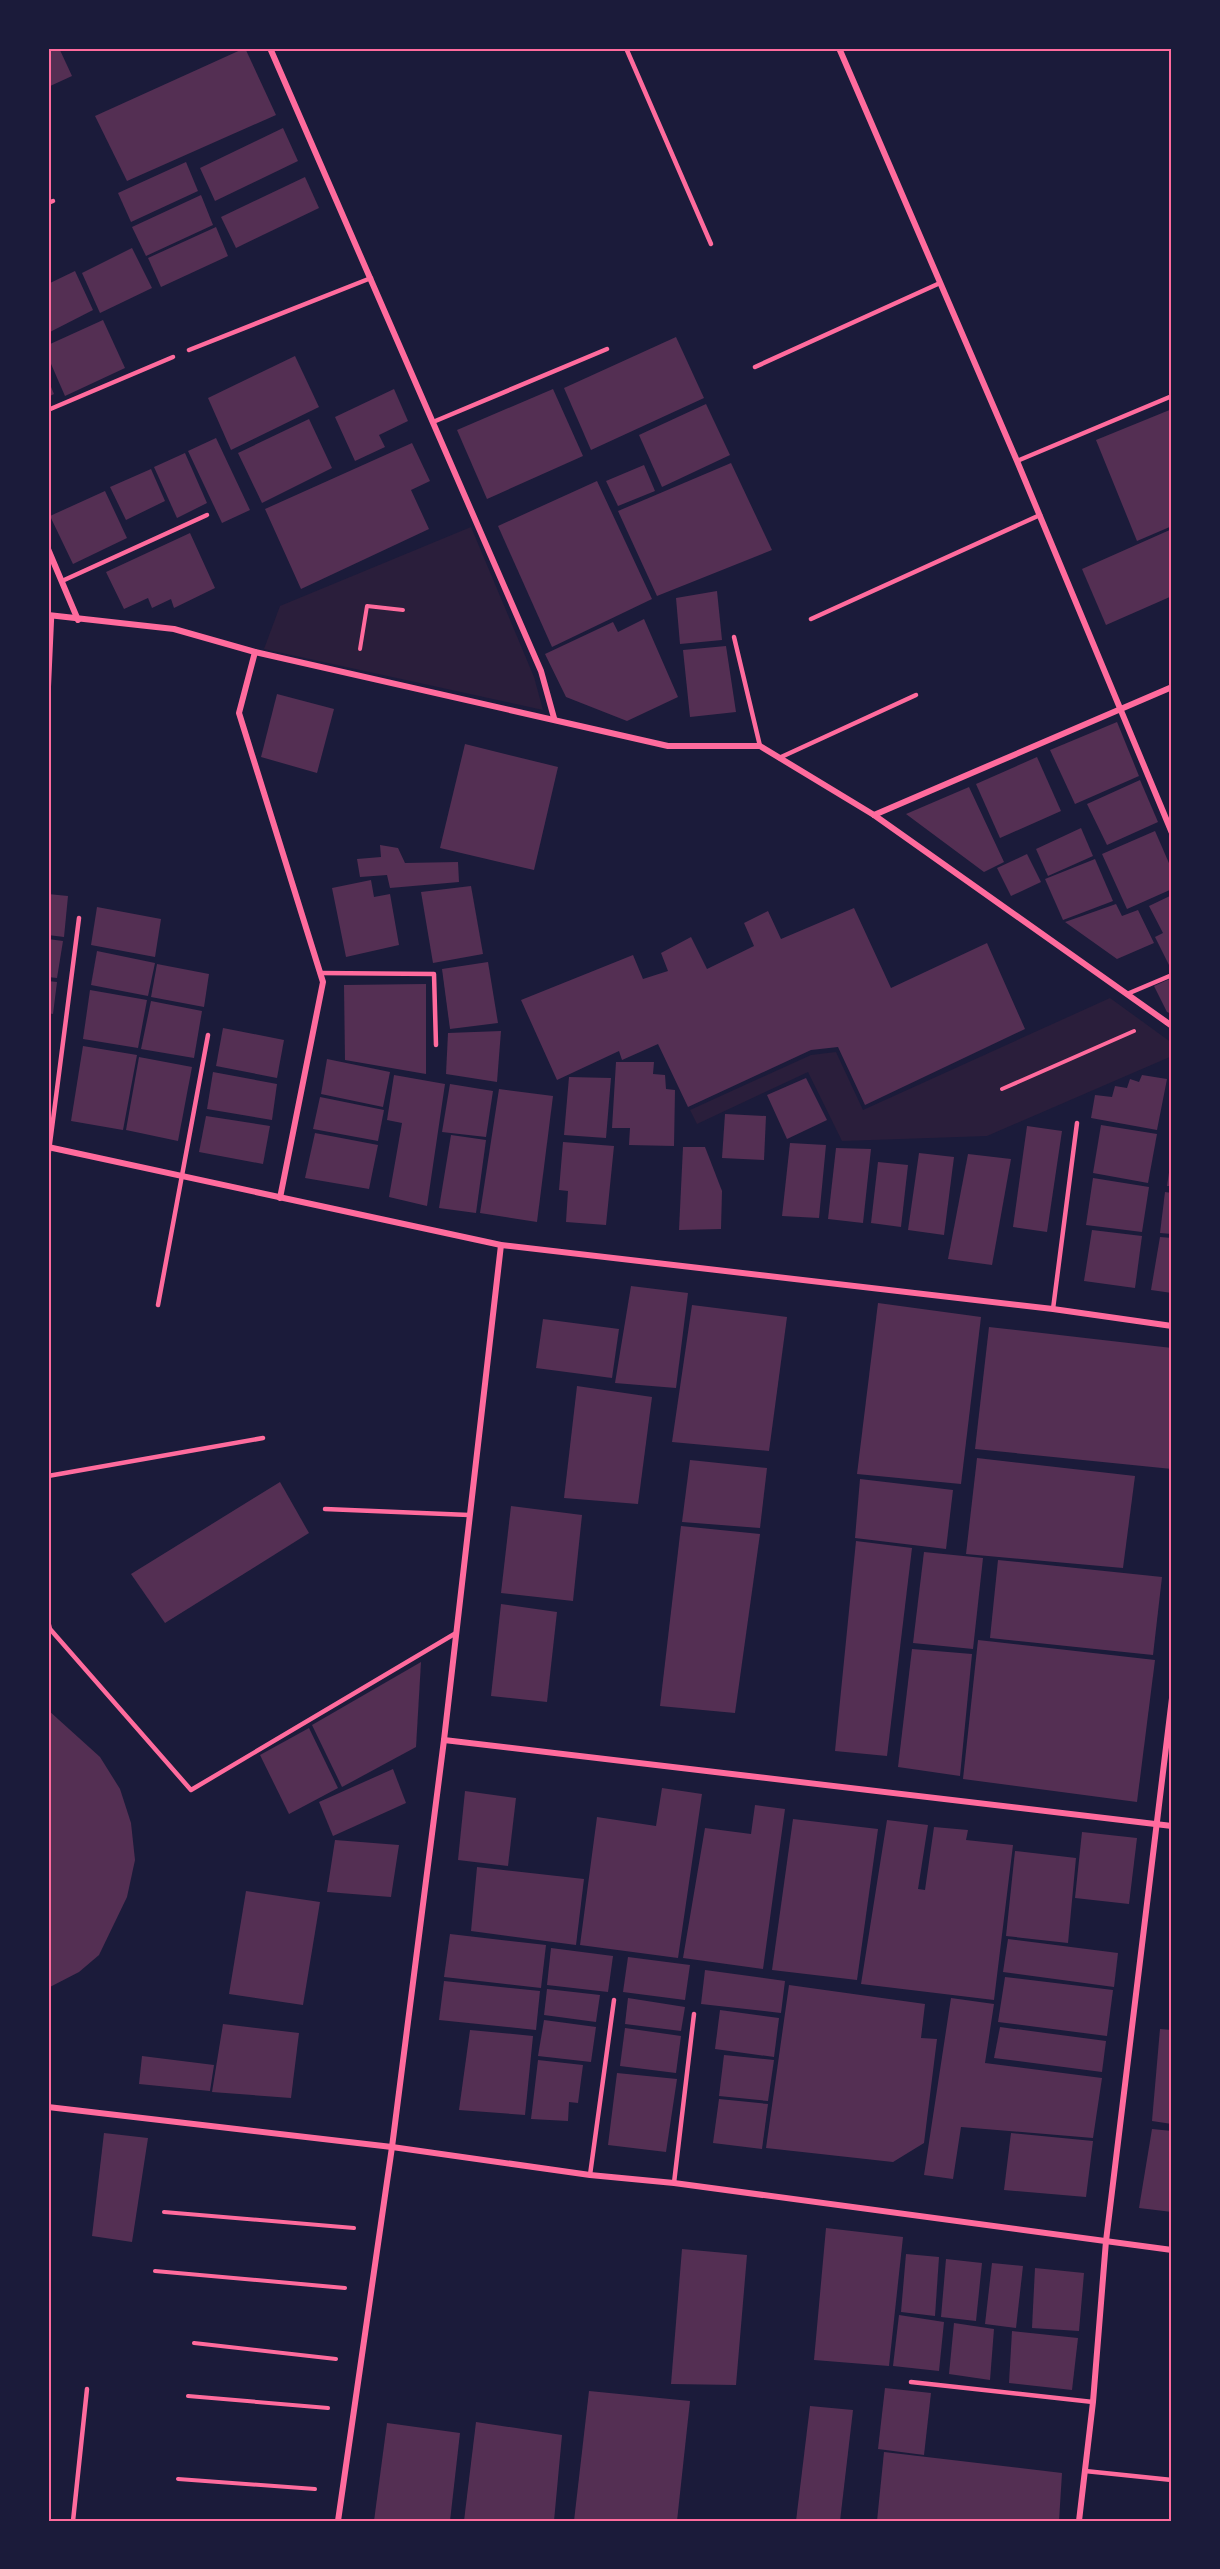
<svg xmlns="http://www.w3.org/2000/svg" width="1220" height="2569" viewBox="0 0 1220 2569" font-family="'Fira Sans',sans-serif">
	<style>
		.green { fill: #2a1e3b }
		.building { fill: #542f53 }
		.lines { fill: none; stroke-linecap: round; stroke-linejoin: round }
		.path { stroke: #ff6b9d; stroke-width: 4 }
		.service { stroke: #ff6b9d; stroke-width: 4.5 }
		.minor { stroke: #ff6b9d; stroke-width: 6 }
		.neatline { fill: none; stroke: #ff6b9d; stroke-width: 2 }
	</style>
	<rect width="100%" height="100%" fill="#1b1b3a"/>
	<g class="green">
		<polygon points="471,527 534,677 543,710 264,649 280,606"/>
		<polygon points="1110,998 1172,1043 1172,1056 987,1136 842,1141 808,1072 697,1124 690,1110 811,1055 836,1052 863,1110"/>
	</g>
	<g class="building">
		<polygon points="48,48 59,48 72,76 48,87"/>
		<polygon points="245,48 276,115 127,181 95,116"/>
		<polygon points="283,128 298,161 215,201 200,168"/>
		<polygon points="186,162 198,191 131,222 118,193"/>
		<polygon points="305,177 319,208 236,248 221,217"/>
		<polygon points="201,195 213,225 146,256 132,227"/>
		<polygon points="216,227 228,256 161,287 148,258"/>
		<polygon points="132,248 152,288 100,313 82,273"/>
		<polygon points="75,271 93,310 48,333 48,284"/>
		<polygon points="103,320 125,368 65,396 48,357 48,345"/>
		<polygon points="676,337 704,398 591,450 564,388"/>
		<polygon points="295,356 319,407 231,450 208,398"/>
		<polygon points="48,380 54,394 48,397"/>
		<polygon points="394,389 408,421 379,435 385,447 355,461 335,417"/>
		<polygon points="553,389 583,456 487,499 457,430"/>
		<polygon points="706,404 730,455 662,487 639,435"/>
		<polygon points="1172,409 1172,526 1137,541 1096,440"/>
		<polygon points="309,419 332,468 262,503 238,453"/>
		<polygon points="216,438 250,510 222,523 188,451"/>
		<polygon points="412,443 430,481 411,490 429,529 301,589 265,509"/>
		<polygon points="185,453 207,503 177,518 154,467"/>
		<polygon points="731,463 772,550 657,596 618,511"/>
		<polygon points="644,465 655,491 618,506 606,481"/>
		<polygon points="151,469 165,501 126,520 110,487"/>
		<polygon points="597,481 652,599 552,647 498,526"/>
		<polygon points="105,491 127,538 73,564 50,516"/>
		<polygon points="1172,529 1172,596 1106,625 1082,569"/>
		<polygon points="190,533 215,588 174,608 171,599 152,608 148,598 124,609 106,572"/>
		<polygon points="717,591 722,640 680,644 676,598"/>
		<polygon points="644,619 678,697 627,721 566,697 545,654 613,622 618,632"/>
		<polygon points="726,646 736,712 690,717 683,650"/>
		<polygon points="277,694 334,709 317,773 261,757"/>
		<polygon points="1117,722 1139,776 1075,804 1050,750"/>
		<polygon points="465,744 558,767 534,870 440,848"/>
		<polygon points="1037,757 1061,811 1000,838 976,784"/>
		<polygon points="1140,780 1158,822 1107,845 1087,804"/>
		<polygon points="969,787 1004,862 984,872 906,814"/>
		<polygon points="1081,828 1093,856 1048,876 1036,849"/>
		<polygon points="1155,831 1172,870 1172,889 1127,909 1102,854"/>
		<polygon points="380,845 398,848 405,863 458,862 459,882 390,888 387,875 360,877 357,859 381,857"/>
		<polygon points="1027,854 1041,882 1011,896 997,868"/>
		<polygon points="1095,859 1113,901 1063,920 1045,879"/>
		<polygon points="371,880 374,897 390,894 399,945 346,957 332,888"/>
		<polygon points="471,886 483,954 433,963 421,892"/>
		<polygon points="48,894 68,896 64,937 48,935"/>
		<polygon points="1172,895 1172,971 1155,937 1163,933 1149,906"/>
		<polygon points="1116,904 1122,916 1138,910 1154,943 1117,959 1065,922"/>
		<polygon points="97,907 161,919 155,957 91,945"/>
		<polygon points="854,908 891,988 987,943 1025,1029 865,1105 838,1047 811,1050 688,1107 658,1044 622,1060 619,1051 557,1080 521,1000 633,955 643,979 668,971 661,953 691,937 707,969 754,946 744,923 768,911 781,939"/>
		<polygon points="48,939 63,941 57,978 48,977"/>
		<polygon points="97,951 155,963 148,996 91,985"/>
		<polygon points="488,962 498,1023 450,1029 442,969"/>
		<polygon points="157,964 209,974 204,1007 151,997"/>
		<polygon points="1172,978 1172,1014 1167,1012 1154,986"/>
		<polygon points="48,981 57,982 53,1014 48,1013"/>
		<polygon points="426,984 426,1074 345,1060 344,985"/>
		<polygon points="90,990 147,1000 138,1048 83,1039"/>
		<polygon points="151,1001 202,1011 194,1058 141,1049"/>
		<polygon points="223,1028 284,1040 277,1078 216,1066"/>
		<polygon points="501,1031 497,1082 446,1074 448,1033"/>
		<polygon points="83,1046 137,1055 123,1130 71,1121"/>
		<polygon points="139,1057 192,1067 178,1141 126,1130"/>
		<polygon points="327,1059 390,1072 383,1107 321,1094"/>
		<polygon points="616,1062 654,1062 653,1074 665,1075 666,1089 675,1090 674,1146 629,1145 630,1128 612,1128"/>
		<polygon points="213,1072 277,1084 272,1120 207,1109"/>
		<polygon points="394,1075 445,1084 427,1206 389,1197 402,1123 387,1120"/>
		<polygon points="1142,1075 1167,1079 1157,1130 1091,1118 1095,1095 1112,1097 1115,1086 1127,1088 1130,1079 1139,1082"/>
		<polygon points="569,1077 611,1078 606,1138 564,1135"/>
		<polygon points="806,1078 827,1120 787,1139 767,1095"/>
		<polygon points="450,1084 493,1091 486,1137 442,1132"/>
		<polygon points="499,1089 553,1096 537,1222 480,1213"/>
		<polygon points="320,1097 384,1110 378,1141 313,1129"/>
		<polygon points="725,1114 766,1116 764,1160 722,1158"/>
		<polygon points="206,1116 270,1126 263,1164 199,1152"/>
		<polygon points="1101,1125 1157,1134 1148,1183 1093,1173"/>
		<polygon points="1027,1126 1062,1131 1047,1232 1013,1227"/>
		<polygon points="315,1133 378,1145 369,1189 305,1178"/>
		<polygon points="451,1135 486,1140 476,1213 439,1208"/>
		<polygon points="563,1142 614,1146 606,1225 566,1222 568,1191 559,1190"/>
		<polygon points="790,1143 826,1145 819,1218 782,1216"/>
		<polygon points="683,1147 705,1147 722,1191 721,1229 679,1230"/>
		<polygon points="836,1148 871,1149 863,1223 828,1219"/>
		<polygon points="919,1153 954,1157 944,1235 908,1230"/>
		<polygon points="968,1154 1011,1159 992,1265 948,1259"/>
		<polygon points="1171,1159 1172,1159 1172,1186 1167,1186"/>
		<polygon points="878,1162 908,1165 901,1227 871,1223"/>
		<polygon points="1093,1178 1149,1187 1142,1232 1086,1225"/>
		<polygon points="1165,1192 1172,1193 1172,1234 1160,1233"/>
		<polygon points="1092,1230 1142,1236 1135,1288 1084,1281"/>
		<polygon points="1160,1237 1172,1238 1172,1293 1151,1290"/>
		<polygon points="631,1286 688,1293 676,1388 615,1383"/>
		<polygon points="878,1303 981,1317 961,1484 857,1474"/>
		<polygon points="692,1305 787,1317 769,1451 672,1442"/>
		<polygon points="543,1319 619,1329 612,1378 536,1368"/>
		<polygon points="989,1327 1172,1348 1172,1469 975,1449"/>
		<polygon points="577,1386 652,1397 638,1504 564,1498"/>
		<polygon points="977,1458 1135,1476 1123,1568 966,1554"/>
		<polygon points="690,1460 767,1468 760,1528 682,1522"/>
		<polygon points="860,1479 953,1490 946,1549 855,1538"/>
		<polygon points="280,1482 309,1533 165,1623 131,1574"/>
		<polygon points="511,1506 582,1515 573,1601 501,1593"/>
		<polygon points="681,1526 760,1534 735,1713 660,1706"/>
		<polygon points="856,1541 912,1548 887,1756 835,1751"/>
		<polygon points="924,1552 983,1558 973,1649 913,1643"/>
		<polygon points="998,1560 1162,1577 1153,1655 990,1638"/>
		<polygon points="501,1604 557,1612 547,1702 491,1696"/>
		<polygon points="978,1640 1155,1660 1137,1802 963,1779"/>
		<polygon points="912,1649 972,1654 960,1776 898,1767"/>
		<polygon points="421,1662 416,1747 342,1787 312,1725"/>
		<polygon points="48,1710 100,1757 120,1789 131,1823 135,1860 127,1897 99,1955 79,1972 48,1988"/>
		<polygon points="309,1728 338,1788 289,1814 260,1755"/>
		<polygon points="393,1769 406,1803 333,1836 319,1802"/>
		<polygon points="662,1788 702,1794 678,1958 580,1945 597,1817 656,1826"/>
		<polygon points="465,1791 516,1798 508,1866 458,1860"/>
		<polygon points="755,1805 785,1809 763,1969 683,1958 705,1828 751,1834"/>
		<polygon points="793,1819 878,1829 857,1980 772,1970"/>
		<polygon points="887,1820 928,1825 918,1889 925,1890 934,1827 968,1830 966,1840 1013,1845 994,2000 861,1984"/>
		<polygon points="1082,1832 1137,1838 1129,1904 1075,1898"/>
		<polygon points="335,1840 399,1845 391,1897 327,1892"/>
		<polygon points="1015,1851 1076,1858 1068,1943 1006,1936"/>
		<polygon points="477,1867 584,1879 576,1945 471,1931"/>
		<polygon points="246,1891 320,1902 303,2005 229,1994"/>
		<polygon points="450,1934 546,1945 541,1988 444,1977"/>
		<polygon points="1008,1939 1118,1953 1114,1987 1003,1972"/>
		<polygon points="551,1948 613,1956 608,1992 547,1985"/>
		<polygon points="628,1957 690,1965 685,2000 623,1992"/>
		<polygon points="705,1970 785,1981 781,2013 701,2004"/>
		<polygon points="1005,1977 1113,1990 1107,2036 998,2022"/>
		<polygon points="444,1981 540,1991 536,2030 439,2020"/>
		<polygon points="789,1985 925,2004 921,2038 937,2039 924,2143 893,2162 766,2148"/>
		<polygon points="547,1989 600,1995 596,2022 544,2015"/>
		<polygon points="628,1998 685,2007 681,2031 625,2024"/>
		<polygon points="951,1998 994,2004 985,2063 1102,2078 1093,2138 961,2127 953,2179 924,2175"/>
		<polygon points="720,2010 779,2018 774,2057 715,2049"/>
		<polygon points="544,2020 596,2027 591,2062 538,2056"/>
		<polygon points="223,2024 299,2033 291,2098 212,2092"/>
		<polygon points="1000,2027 1106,2041 1102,2072 994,2058"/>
		<polygon points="625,2028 681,2036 676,2073 620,2066"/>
		<polygon points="1160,2029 1172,2030 1172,2124 1152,2121"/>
		<polygon points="470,2030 533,2036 525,2115 459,2110"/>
		<polygon points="724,2055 774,2060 768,2101 719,2096"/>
		<polygon points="142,2056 214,2065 210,2091 139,2084"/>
		<polygon points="538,2060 583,2065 578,2103 569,2102 568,2121 531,2119"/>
		<polygon points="617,2073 677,2079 666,2152 608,2145"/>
		<polygon points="719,2099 768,2104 762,2149 713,2143"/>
		<polygon points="1152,2129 1172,2131 1172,2212 1139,2208"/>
		<polygon points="104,2133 148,2138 132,2242 92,2236"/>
		<polygon points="1011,2133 1093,2141 1086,2197 1004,2190"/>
		<polygon points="826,2228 903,2237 889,2366 814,2360"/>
		<polygon points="682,2249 747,2255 736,2385 671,2384"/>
		<polygon points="906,2254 939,2257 935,2316 901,2312"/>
		<polygon points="946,2259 982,2263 976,2321 941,2317"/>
		<polygon points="992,2263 1023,2266 1016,2328 985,2324"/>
		<polygon points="1035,2268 1084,2273 1079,2331 1032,2328"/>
		<polygon points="899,2315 944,2322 939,2371 893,2366"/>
		<polygon points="954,2323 994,2329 990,2380 949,2374"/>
		<polygon points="1012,2331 1078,2338 1072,2390 1009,2383"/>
		<polygon points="885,2388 931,2393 924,2455 878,2449"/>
		<polygon points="589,2391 690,2401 677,2521 574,2521"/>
		<polygon points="810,2406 853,2410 840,2521 796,2521"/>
		<polygon points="476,2422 562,2435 554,2521 464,2521"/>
		<polygon points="387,2423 460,2433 450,2521 374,2521"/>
		<polygon points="884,2452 1062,2473 1059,2521 877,2521"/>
	</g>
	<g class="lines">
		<g class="path">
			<polyline points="360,649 367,606 403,610"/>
			<polyline points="1002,1089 1134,1031"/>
			<polyline points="164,2212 354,2228"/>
			<polyline points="155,2271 345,2288"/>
			<polyline points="194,2343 336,2359"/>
			<polyline points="188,2396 328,2408"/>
			<polyline points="178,2479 315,2489"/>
		</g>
		<g class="service">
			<polyline points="626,48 711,244"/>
			<polyline points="48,203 53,201"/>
			<polyline points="189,350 371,278"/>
			<polyline points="755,367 940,283"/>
			<polyline points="48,410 173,357"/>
			<polyline points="433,422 607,349"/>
			<polyline points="1017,461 1172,396"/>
			<polyline points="62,581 207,515"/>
			<polyline points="811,619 1040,515"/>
			<polyline points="734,637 760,746"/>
			<polyline points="48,703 52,616"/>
			<polyline points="779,758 916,695"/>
			<polyline points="320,973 434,974 436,1045"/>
			<polyline points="1127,994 1172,975"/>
			<polyline points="48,1159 79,918"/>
			<polyline points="158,1305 208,1035"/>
			<polyline points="1053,1309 1077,1123"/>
			<polyline points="48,1476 263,1438"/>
			<polyline points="325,1509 469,1515"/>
			<polyline points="48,1621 50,1629 191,1790 456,1633"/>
			<polyline points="590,2175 614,2000"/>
			<polyline points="674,2183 694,2014"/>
			<polyline points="911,2382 1093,2402"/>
			<polyline points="1085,2471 1172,2480"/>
			<polyline points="73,2521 87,2389"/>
		</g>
		<g class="minor">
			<polyline points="270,48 541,671 554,718"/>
			<polyline points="839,48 1017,461 1172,833"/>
			<polyline points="48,549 78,620"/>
			<polyline points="48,615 174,629 255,652 668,746 760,746 874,815 1172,1026"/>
			<polyline points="255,652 239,713 323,982 280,1198"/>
			<polyline points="874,815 1172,687"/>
			<polyline points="48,1147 501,1245 1053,1309 1172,1326"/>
			<polyline points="444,1740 1172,1826"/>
			<polyline points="48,2107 392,2147 590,2175 674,2183 1172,2250"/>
			<polyline points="338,2521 392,2147 444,1740 501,1245"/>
			<polyline points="1079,2521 1093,2402 1106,2241 1172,1698"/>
		</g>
	</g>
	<rect width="1220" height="2569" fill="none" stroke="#1b1b3a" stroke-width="99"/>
	<rect x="50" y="50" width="1120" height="2470" class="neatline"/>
</svg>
